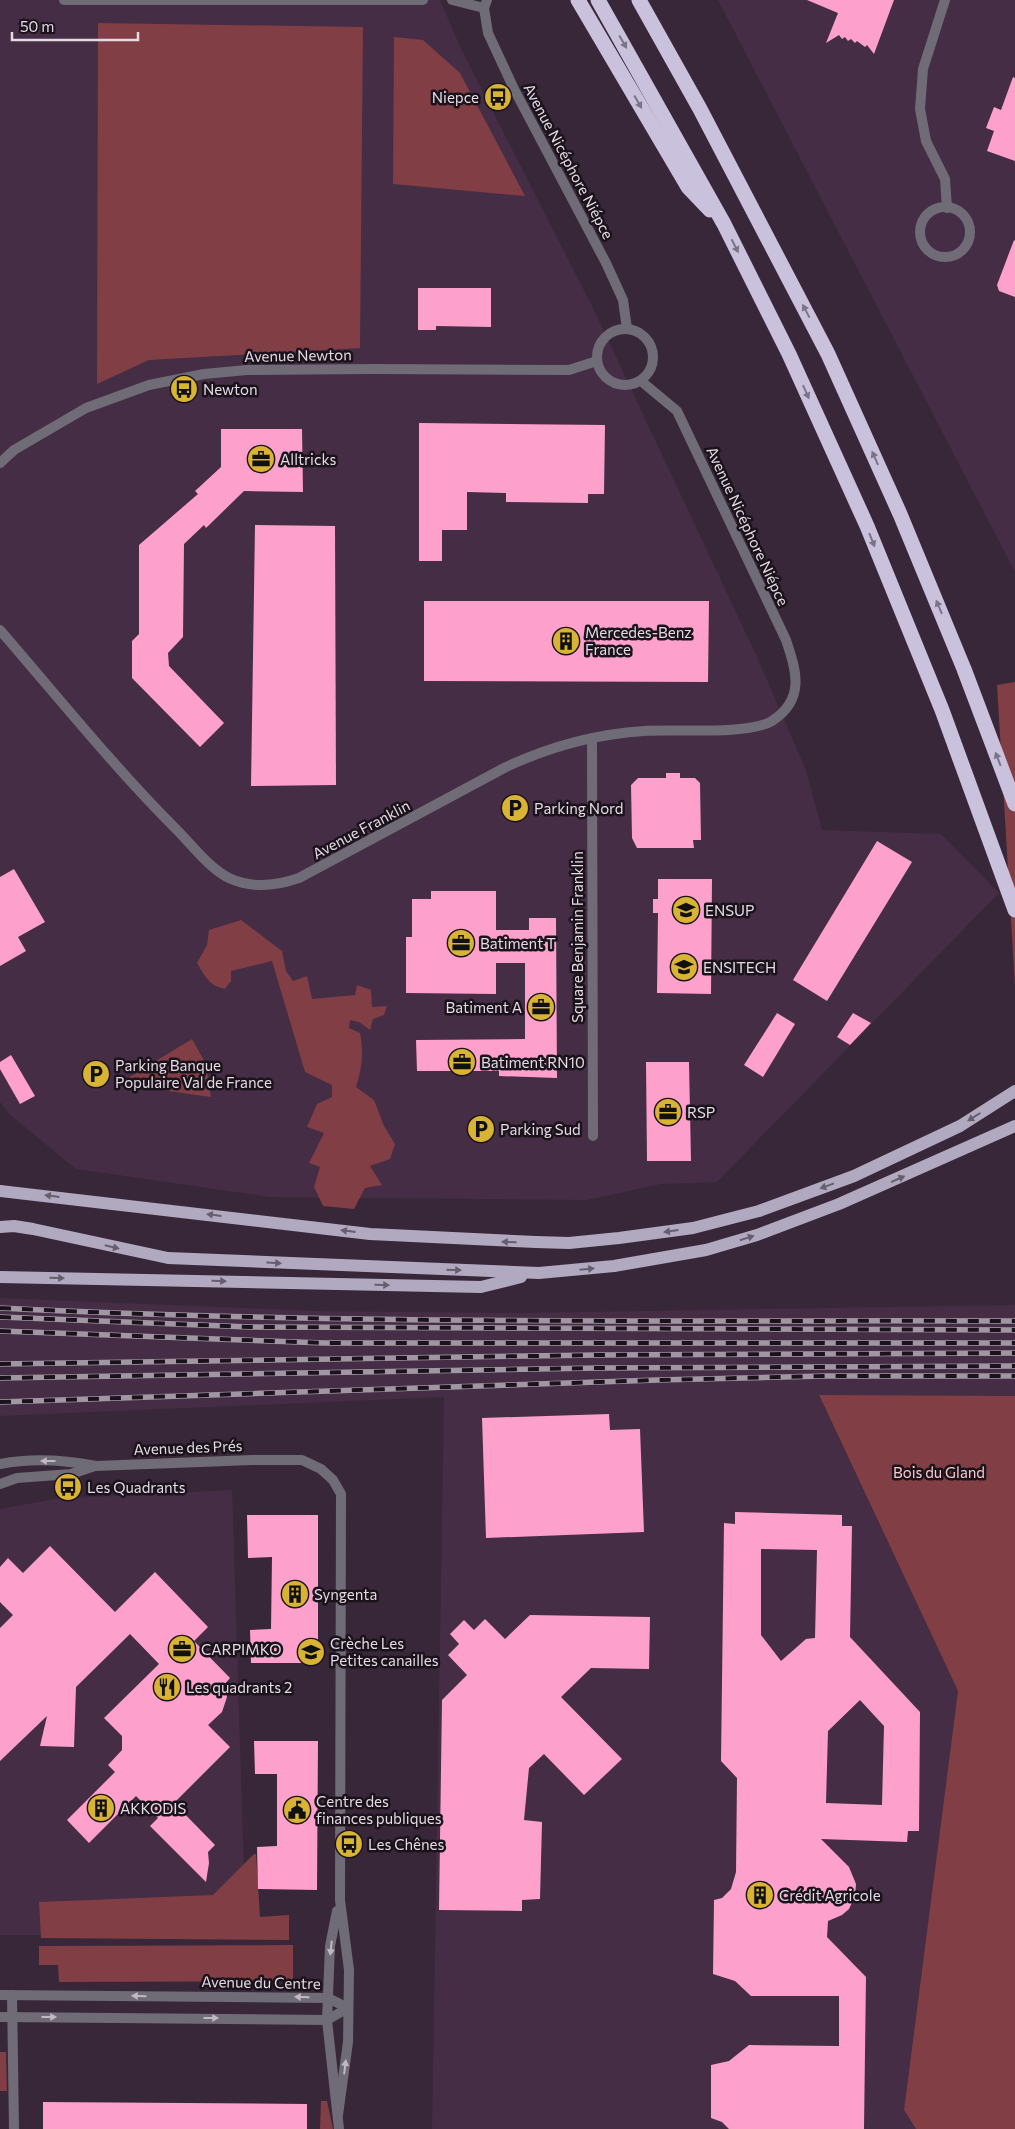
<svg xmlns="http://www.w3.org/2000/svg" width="1015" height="2129" viewBox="0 0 1015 2129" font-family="Commissioner,sans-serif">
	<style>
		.built { fill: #442d45 }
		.green { fill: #813e44 }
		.building { fill: #fda0cc; fill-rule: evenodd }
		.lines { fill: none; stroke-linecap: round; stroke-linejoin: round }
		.street { stroke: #6f6b77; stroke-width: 10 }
		.primary { stroke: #b0a9c0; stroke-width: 12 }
		.highway { stroke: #cac1dd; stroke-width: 15 }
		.rail-casing { stroke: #a396a4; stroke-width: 5.5 }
		.rail { stroke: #1b131b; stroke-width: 4; stroke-dasharray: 11; stroke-linecap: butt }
		.oneway { fill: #7b7386 }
		.oneway2 { fill: #665e6e }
		.oneway3 { fill: #c1b8c3 }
		.labels { text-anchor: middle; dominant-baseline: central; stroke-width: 5; stroke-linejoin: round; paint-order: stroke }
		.poi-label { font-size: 15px; fill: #e4d9e4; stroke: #1b131b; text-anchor: start }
		.street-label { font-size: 15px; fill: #e4d9e4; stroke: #1b131b }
		.park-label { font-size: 15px; fill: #fec8ca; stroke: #1b131b }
	</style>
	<rect width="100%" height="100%" fill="#382739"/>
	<g class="built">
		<polygon points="0,0 440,0 462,51 594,310 757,657 806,770 822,830 941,834 999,893 717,1182 661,1184 587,1200 269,1197 76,1169 9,1114 0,1102"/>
		<polygon points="718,0 1015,0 1015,572"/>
		<polygon points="0,1298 317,1311 521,1313 1015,1305 1015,1396 819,1396 958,1691 904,2110 916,2129 432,2129 444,1397 0,1416"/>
		<polygon points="232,1490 246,1935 0,1935 0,1509 55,1499"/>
	</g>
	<g class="green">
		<polygon points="98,23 363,27 360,348 149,360 97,384"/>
		<polygon points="394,37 423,40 460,73 525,196 393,184"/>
		<polygon points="1015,682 1015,986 997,685"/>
		<path d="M241,920L282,951L286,971L293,981L307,976L312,999L355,995L357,985L371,990L372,1007L387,1006L384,1015L373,1019L370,1030L359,1022L350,1020L349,1028L360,1033C364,1053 362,1068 356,1087L374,1100L384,1126L395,1144L390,1159L370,1166L382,1185L365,1188L354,1209L323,1206L314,1187L320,1167L309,1163L324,1133L307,1127L317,1104L332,1097V1085L305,1072L272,961L231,971V981L225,989C210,986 205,977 197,963L207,945L209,930Z"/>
		<polygon points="192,1039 206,1064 211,1097 118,1084"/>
		<polygon points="819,1395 1015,1396 1015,2129 916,2129 904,2110 958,1691"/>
		<polygon points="254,1854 256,1854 260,1917 289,1915 289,1940 41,1938 39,1902 213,1895"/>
		<polygon points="293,1945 293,1981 59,1982 58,1965 39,1965 39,1946"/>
		<polygon points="0,2052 6,2052 7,2091 0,2091"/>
		<polygon points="321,2101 327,2101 333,2129 320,2129"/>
	</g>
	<g class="building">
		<polygon points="807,0 894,0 874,54 867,45 865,47 857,41 855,43 851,39 848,41 845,37 842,39 839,35 826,43 838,13"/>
		<polygon points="1013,77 1015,78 1015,161 987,151 994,131 986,128 994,107 1001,110"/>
		<polygon points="1014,240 1015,241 1015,297 999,291 997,285"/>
		<polygon points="418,288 491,288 491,327 436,326 436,330 418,330"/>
		<polygon points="419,423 605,425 604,494 588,494 588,503 506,502 506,493 467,492 467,530 442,530 442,561 419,561"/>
		<polygon points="221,429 302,429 303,492 244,491 206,528 204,525 184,544 183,637 168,653 169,666 224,723 200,747 132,678 132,641 139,634 139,545 198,494 195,491 221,467"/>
		<polygon points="255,525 335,526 336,785 251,786"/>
		<polygon points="424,601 709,601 708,682 424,681"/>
		<polygon points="666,773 680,773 680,778 695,778 700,783 701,840 693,840 694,848 637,848 632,838 631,785 638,778 666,778"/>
		<polygon points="877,841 912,862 827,1001 793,980"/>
		<polygon points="14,869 45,922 18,937 26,951 0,966 0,877"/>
		<polygon points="658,879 712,879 711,994 657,993 658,913 653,913 653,899 658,899"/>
		<polygon points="431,891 496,891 496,930 529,930 529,918 556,918 557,1078 499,1076 499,1071 417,1071 416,1040 525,1039 525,963 496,963 496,994 406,993 406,937 412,937 412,899 431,899"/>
		<polygon points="777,1013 795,1024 763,1077 744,1065"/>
		<polygon points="853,1013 871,1023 850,1045 837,1037"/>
		<polygon points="11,1055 35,1096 20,1104 0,1069 0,1062"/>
		<polygon points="646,1062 689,1062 691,1161 647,1161"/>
		<polygon points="609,1414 610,1430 640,1429 644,1532 486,1538 482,1418"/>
		<path d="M735,1512L842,1515V1526H852L850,1637L920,1712L919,1831H908L907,1842L821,1839L849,1867L856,1884L855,1896L849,1909L842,1915L828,1921L827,1937L866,1977L864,2129H729L722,2122L711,2118V2065L729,2061L749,2045L839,2046V1996H751L735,1981L713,1974L714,1900L722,1898L731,1889L736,1872L737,1778L721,1761L724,1523L735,1524ZM761,1549L817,1550L815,1638L806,1639L781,1661L761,1635ZM860,1700L884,1726L882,1805L826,1803L828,1731Z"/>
		<polygon points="247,1515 318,1515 318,1663 251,1663 250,1630 271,1629 272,1557 248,1558"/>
		<polygon points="50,1546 115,1612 155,1572 208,1627 194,1641 230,1678 224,1685 227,1697 222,1712 208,1725 230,1747 174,1803 215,1845 208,1852 209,1863 206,1882 150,1826 158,1818 136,1796 89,1843 67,1820 115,1772 108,1765 122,1750 122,1736 104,1718 159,1664 130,1634 76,1687 74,1747 40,1746 47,1716 0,1761 0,1628 13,1615 0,1602 0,1567 8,1558 23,1573"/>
		<polygon points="530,1615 650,1617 649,1669 591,1668 561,1697 622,1759 584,1795 544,1754 529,1768 524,1820 542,1822 540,1899 522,1900 522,1911 439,1910 442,1700 467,1675 448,1655 459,1644 450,1634 464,1620 474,1630 485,1619 505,1639"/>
		<polygon points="254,1741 318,1741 317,1890 258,1889 257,1847 277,1846 277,1774 255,1774"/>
		<polygon points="43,2102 307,2104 307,2129 43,2129"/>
	</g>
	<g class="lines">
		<g class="street">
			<polyline points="64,0 423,0"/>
			<polyline points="452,0 484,8"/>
			<polyline points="487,0 484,8 488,33 514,89 606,263 623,300 627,329"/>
			<polyline points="945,0 923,69 920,109 926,141 945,179 947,208"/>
			<circle cx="945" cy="232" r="25"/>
			<circle cx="625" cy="357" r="28"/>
			<polyline points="0,463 14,450 86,408 149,385 204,374 247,370 373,369 569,370 597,361"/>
			<path d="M0,630C58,697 114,767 176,829C192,845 209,868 229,878C252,889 276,886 299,878L506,767C549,747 596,734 644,731C674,729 750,735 772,721C806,699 796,670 786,640L677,411L641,381"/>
			<polyline points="592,738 593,1136"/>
			<path d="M0,1464C31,1458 65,1460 96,1466L252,1460H302L321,1469L333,1480L341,1494L340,1900L349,1970L348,2042L338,2115"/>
			<polyline points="0,1484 17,1478 71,1474 95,1466"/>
			<polyline points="337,1911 330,1946 327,2020 339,2129"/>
			<polyline points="0,1995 328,1998 348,2008"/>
			<polyline points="12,1995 14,2129"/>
			<polyline points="0,2017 327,2020 348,2008"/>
		</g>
		<g class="primary">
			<polyline points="0,1191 370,1234 536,1242 569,1243 619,1238 693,1228 759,1211 854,1176 960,1126 1015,1091"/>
			<polyline points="0,1227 14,1226 33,1229 168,1258 539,1273 614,1266 706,1250 757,1235 839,1204 1015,1126"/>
			<polyline points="0,1277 481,1287 521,1277"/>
		</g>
		<g class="highway">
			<polyline points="578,0 688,187 710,210"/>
			<polyline points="598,0 724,224 789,354 867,526 942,710 1015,910"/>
			<polyline points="639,0 700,109 828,354 900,514 964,669 1015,804"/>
		</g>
		<g class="rail-casing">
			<g id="rail">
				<path d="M0,1308C338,1325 677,1320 1015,1321"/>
				<polyline points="0,1317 250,1327 1015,1330"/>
				<polyline points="0,1331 325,1343 1015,1343"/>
				<polyline points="0,1364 598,1355 1015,1353"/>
				<polyline points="0,1378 598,1368 1015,1366"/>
				<polyline points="0,1402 658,1380 825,1376 1015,1376"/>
			</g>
		</g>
		<use href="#rail" class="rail"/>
	</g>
	<defs><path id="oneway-solid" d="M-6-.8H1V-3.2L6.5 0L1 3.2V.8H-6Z" transform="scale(1.25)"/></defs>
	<g class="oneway">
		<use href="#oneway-solid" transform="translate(623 42) rotate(60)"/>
		<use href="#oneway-solid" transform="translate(638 102) rotate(60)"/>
		<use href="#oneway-solid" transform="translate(735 246) rotate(63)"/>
		<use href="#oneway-solid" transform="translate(806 311) rotate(-118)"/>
		<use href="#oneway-solid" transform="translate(806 392) rotate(66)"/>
		<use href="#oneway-solid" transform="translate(875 458) rotate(-114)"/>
		<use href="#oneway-solid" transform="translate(872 540) rotate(68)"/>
		<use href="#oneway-solid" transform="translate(939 607) rotate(-113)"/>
		<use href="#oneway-solid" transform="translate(998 759) rotate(-111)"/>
	</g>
	<g class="oneway2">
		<use href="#oneway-solid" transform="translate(974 1117) rotate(148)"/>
		<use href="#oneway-solid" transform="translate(898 1179) rotate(-24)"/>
		<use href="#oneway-solid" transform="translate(827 1186) rotate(160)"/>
		<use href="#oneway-solid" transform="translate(52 1196) rotate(-173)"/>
		<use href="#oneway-solid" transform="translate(214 1215) rotate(-173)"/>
		<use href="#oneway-solid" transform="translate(348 1231) rotate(-173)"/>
		<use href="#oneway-solid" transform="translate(671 1231) rotate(172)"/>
		<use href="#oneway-solid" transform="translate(747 1238) rotate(-17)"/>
		<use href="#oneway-solid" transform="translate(509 1242) rotate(-179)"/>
		<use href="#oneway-solid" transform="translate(112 1247) rotate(13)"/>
		<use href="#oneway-solid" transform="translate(274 1263) rotate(3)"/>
		<use href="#oneway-solid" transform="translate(587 1269) rotate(-5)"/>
		<use href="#oneway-solid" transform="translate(454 1270) rotate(2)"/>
		<use href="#oneway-solid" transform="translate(57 1278) rotate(1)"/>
		<use href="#oneway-solid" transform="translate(219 1281) rotate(1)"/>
		<use href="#oneway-solid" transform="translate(382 1285) rotate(1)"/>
	</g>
	<g class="oneway3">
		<use href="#oneway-solid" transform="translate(48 1461) rotate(180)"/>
		<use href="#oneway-solid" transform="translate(331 1948) rotate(96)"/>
		<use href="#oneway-solid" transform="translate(139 1996) rotate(-179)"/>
		<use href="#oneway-solid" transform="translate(302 1997) rotate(-179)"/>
		<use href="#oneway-solid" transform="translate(49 2017)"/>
		<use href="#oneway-solid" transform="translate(211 2018)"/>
		<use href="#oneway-solid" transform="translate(345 2067) rotate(-83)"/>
	</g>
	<defs>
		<g id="bus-disc" transform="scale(1.4375)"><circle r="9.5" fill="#d9b334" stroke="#1b131b"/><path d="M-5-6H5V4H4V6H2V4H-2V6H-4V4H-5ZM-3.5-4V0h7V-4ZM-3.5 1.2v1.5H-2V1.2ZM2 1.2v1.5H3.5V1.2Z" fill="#111"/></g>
		<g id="office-disc" transform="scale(1.4375)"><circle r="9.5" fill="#d9b334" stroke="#1b131b"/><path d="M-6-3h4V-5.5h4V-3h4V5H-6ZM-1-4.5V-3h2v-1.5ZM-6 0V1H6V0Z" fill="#111"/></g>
		<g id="building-disc" transform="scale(1.4375)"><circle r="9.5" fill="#d9b334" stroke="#1b131b"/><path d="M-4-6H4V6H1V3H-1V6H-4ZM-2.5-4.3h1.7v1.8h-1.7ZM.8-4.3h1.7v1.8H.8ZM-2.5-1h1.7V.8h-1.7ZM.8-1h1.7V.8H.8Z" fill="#111"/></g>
		<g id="parking-disc" transform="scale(1.4375)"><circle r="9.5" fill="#d9b334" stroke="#1b131b"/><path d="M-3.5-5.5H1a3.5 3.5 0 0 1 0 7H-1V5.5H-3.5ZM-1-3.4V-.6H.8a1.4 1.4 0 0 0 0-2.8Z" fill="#111"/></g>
		<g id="university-disc" transform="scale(1.4375)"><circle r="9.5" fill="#d9b334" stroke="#1b131b"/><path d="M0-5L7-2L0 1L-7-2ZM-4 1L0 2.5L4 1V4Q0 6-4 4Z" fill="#111"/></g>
		<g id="school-disc" transform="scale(1.4375)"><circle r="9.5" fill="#d9b334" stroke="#1b131b"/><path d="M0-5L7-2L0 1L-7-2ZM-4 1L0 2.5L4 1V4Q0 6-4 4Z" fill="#111"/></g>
		<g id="restaurant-disc" transform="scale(1.4375)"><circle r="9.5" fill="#d9b334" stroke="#1b131b"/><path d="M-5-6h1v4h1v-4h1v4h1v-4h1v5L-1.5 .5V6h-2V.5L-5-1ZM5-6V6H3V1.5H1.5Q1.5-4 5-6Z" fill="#111"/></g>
		<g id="civic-disc" transform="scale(1.4375)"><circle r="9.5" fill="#d9b334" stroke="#1b131b"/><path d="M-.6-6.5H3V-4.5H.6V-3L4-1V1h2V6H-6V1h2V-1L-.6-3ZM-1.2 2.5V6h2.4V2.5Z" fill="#111"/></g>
	</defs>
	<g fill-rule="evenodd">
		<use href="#bus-disc" x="498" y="97"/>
		<use href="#bus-disc" x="184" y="389"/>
		<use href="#office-disc" x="261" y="459"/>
		<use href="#building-disc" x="566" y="641"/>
		<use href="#parking-disc" x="515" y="808"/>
		<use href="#university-disc" x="686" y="910"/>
		<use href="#office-disc" x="461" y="943"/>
		<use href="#university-disc" x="684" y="967"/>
		<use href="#office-disc" x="541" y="1007"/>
		<use href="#office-disc" x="462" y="1062"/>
		<use href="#parking-disc" x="96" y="1074"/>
		<use href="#office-disc" x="668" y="1112"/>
		<use href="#parking-disc" x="481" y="1129"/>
		<use href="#bus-disc" x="68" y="1487"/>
		<use href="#building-disc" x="295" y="1594"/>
		<use href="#office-disc" x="182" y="1649"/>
		<use href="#school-disc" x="311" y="1652"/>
		<use href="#restaurant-disc" x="167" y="1687"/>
		<use href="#building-disc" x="101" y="1808"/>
		<use href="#civic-disc" x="297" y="1810"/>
		<use href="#bus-disc" x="349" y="1844"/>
		<use href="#building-disc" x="760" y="1895"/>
	</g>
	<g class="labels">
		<g class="poi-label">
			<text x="479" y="97" text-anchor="end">Niepce</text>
			<text x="203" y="389">Newton</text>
			<text x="280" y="459">Alltricks</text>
			<text x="585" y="632">Mercedes-Benz<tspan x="585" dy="17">France</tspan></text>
			<text x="534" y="808">Parking Nord</text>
			<text x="705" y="910">ENSUP</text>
			<text x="480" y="943">Batiment T</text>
			<text x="703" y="967">ENSITECH</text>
			<text x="522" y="1007" text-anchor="end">Batiment A</text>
			<text x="481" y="1062">Batiment RN10</text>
			<text x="115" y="1065">Parking Banque<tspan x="115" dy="17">Populaire Val de France</tspan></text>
			<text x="687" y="1112">RSP</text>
			<text x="500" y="1129">Parking Sud</text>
			<text x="87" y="1487">Les Quadrants</text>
			<text x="314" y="1594">Syngenta</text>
			<text x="330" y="1643">Crèche Les<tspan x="330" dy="17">Petites canailles</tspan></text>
			<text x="201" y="1649">CARPIMKO</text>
			<text x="186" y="1687">Les quadrants 2</text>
			<text x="316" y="1801">Centre des<tspan x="316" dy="17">finances publiques</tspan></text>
			<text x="120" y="1808">AKKODIS</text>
			<text x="368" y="1844">Les Chênes</text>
			<text x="779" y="1895">Crédit Agricole</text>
		</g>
		<g class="street-label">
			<text transform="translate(569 161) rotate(62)">Avenue Nicéphore Niépce</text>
			<text transform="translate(298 355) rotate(-1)">Avenue Newton</text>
			<text transform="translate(748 526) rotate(65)">Avenue Nicéphore Niépce</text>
			<text transform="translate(361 829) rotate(-28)">Avenue Franklin</text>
			<text transform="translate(577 937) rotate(-90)">Square Benjamin Franklin</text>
			<text transform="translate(188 1447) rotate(-2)">Avenue des Prés</text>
			<text transform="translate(261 1982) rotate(1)">Avenue du Centre</text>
		</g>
		<g class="park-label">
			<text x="939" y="1472">Bois du Gland</text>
		</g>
	</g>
	<path d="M12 32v8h126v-8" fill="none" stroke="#e4d9e4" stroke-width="2.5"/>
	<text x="20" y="32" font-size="15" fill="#e4d9e4" stroke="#1b131b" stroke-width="4" paint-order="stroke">50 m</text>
</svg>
